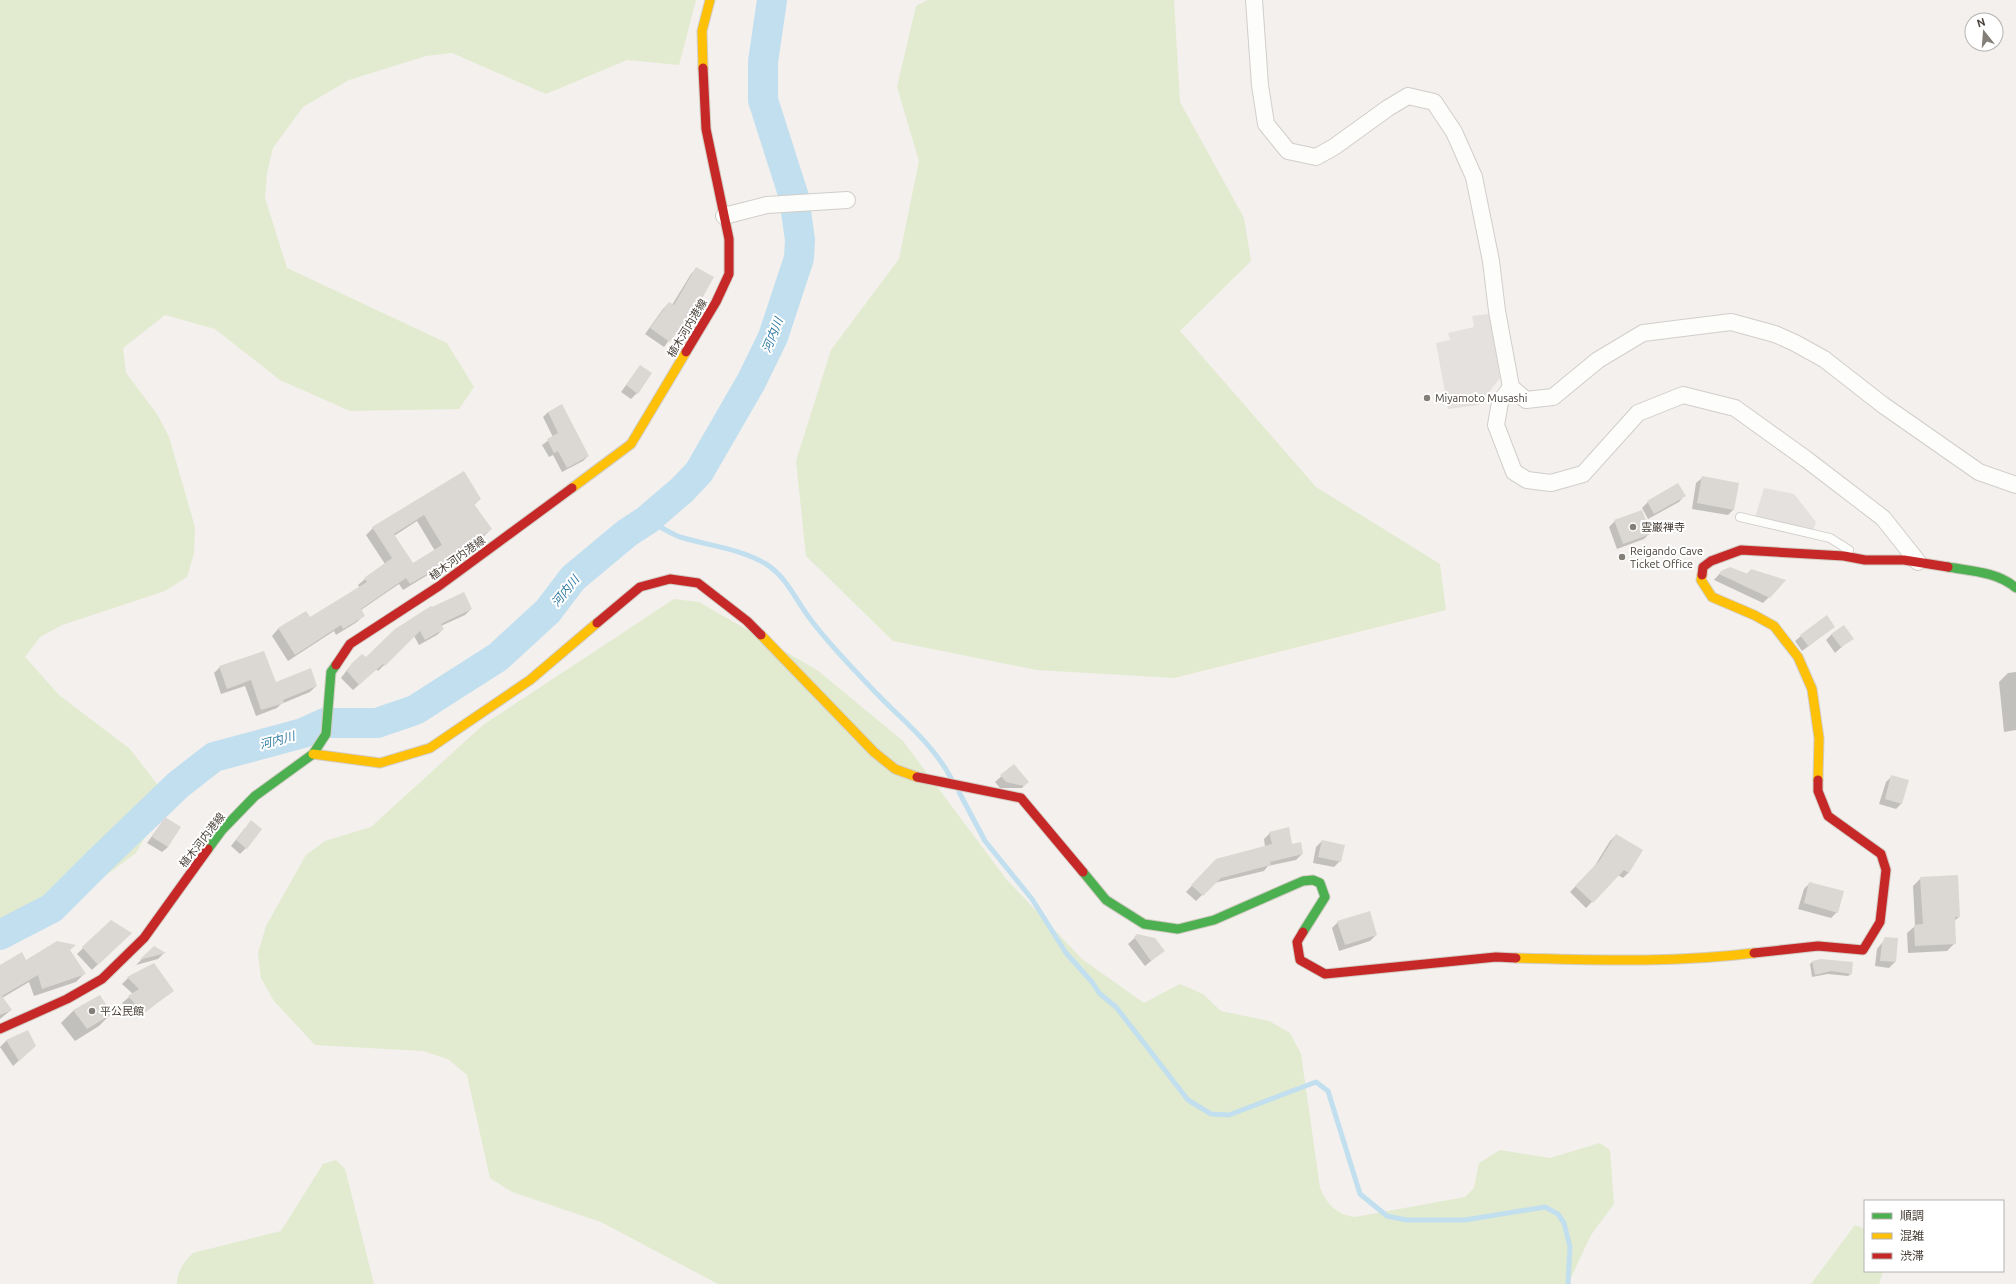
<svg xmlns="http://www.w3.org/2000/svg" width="2016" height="1284" viewBox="0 0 2016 1284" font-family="Ubuntu,'Noto Sans JP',sans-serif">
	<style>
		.green { fill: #e2ebcf }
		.parking { fill: #e5e1de }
		.shadow { fill: #0003; fill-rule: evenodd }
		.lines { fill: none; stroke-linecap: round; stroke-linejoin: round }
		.stream { stroke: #c1dfee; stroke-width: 5 }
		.river { stroke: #c1dfee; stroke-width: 30 }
		.building { fill: #dbd8d4; fill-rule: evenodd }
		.lane-casing { stroke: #d1cecb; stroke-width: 10 }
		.street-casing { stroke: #d1cecb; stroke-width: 18 }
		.fast-casing { stroke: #d2ccc4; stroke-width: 11 }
		.slow-casing { stroke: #d2ccc4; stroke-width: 11 }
		.jam-casing { stroke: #d2ccc4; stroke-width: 11 }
		.lane { stroke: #fdfdfc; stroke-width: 8 }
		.street { stroke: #fdfdfc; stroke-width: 16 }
		.fast { stroke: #4caf50; stroke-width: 9 }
		.slow { stroke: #ffc107; stroke-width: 9 }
		.jam { stroke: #c62828; stroke-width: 9 }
		.poi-dot { fill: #847e78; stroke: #fff; stroke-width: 1.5 }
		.labels { text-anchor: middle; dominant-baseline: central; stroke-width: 4; stroke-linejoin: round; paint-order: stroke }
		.street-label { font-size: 11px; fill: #494139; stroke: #fff }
		.poi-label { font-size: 11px; fill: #494139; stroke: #fff; text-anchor: start }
		.water-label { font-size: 12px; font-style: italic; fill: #317ba2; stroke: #fff }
	</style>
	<rect width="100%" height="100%" fill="#f3f0ed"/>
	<g class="green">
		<polygon points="0,0 696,0 679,65 627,60 546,94 452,53 426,56 349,80 303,107 273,148 267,173 265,198 287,268 447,343 474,387 459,409 350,411 280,380 215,329 165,315 123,348 126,373 157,414 169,437 195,527 194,553 187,577 165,591 62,625 40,637 25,657 59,695 130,749 167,797 136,853 73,900 0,941"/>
		<polygon points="928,0 1174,0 1180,102 1244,218 1251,261 1180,331 1316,487 1440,564 1446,610 1174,678 1037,670 893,641 806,556 796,461 831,350 899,259 919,161 897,87 916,6"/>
		<path d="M674,599L699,602L817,670L903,741L1006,879L1082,959L1144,1003L1180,984L1203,994L1221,1011L1269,1021L1290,1033L1301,1054L1320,1188C1327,1204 1337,1215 1355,1217L1465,1197L1474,1188L1479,1163L1500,1150L1550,1158L1600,1143L1610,1150L1614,1204L1591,1235L1568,1284H718L601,1222L512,1192L490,1178L467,1075L448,1059L423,1051L315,1045L274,1001L261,978L258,953L266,926L306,855L325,841L371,827L483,725Z"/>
		<path d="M336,1160L345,1169L374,1284H177C178,1270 183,1263 193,1253L281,1231L323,1164Z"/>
		<polygon points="1855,1225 1865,1229 1865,1271 1883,1271 1879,1284 1811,1284"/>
	</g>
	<g class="parking">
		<polygon points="1489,314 1500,378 1479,405 1448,409 1436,343 1450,340 1448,333 1474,327 1472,316"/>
		<polygon points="1764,488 1794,494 1816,522 1813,530 1754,521"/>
	</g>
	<g class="shadow">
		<polygon points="697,268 695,309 689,314 664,347 645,334 663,309 669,303 672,305 691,274"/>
		<polygon points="640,366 637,393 631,399 621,392"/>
		<polygon points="548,412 588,456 583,461 562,472 553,455 549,457 542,445 553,437 543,417"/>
		<polygon points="1702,478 1734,509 1728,515 1692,509 1696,483"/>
		<polygon points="1678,485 1684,496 1679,502 1648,519 1642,508 1648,502"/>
		<path d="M480,499L474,505L491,529L484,536L431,573L403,590L399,584L361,610L364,615L357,622L336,635L334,631L288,661L272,636L278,629L305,612L310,619L360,588L358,585L365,579L385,564L366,535L373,528ZM417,521L435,551L412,564L394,536Z"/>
		<polygon points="1615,521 1650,533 1644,539 1617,549 1609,527"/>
		<polygon points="1751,570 1769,597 1763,603 1714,580 1721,572 1747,574"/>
		<polygon points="431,608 471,609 465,615 441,626 443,629 437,635 419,645 414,636 378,671 376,669 353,690 341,678 347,670 353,663 366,659"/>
		<polygon points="1834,627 1802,651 1795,641 1801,636"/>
		<polygon points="1832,634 1852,638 1835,653 1826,640"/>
		<polygon points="220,667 276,684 316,686 310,692 281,704 277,708 256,716 245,686 221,694 214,673"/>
		<polygon points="2016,672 2016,730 2004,732 1999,682 2008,673"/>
		<polygon points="1014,765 1027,782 1022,788 1000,788 995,782"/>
		<polygon points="1892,776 1902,803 1896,809 1879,804 1886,782"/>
		<polygon points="165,818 168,847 162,852 147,843"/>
		<polygon points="245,828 246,848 240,854 231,846"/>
		<polygon points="1270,833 1292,845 1302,854 1296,860 1268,866 1264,871 1214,883 1196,901 1186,892 1217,859 1265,847 1264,839"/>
		<polygon points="1616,835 1629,872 1623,878 1618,875 1586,908 1570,892 1594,867 1610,841"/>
		<polygon points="1322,841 1340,861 1334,867 1313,863 1316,847"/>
		<polygon points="1921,878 1959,917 1954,921 1955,943 1947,951 1908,953 1907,933 1915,926 1913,886"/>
		<polygon points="1810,883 1837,912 1831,918 1798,909 1804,889"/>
		<polygon points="111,921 130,933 92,970 77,954"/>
		<polygon points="1338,922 1376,935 1370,941 1339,951 1332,928"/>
		<polygon points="1137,936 1163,951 1145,966 1128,944"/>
		<polygon points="1886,938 1895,962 1889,968 1875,966 1877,949"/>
		<polygon points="154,947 164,953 158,959 136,965"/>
		<polygon points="69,951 84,974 76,982 34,996 29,982 2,998 11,1010 0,1019 0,965 25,962"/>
		<polygon points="1812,962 1851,974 1848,976 1828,974 1812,977 1810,964"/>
		<polygon points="154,964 173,991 137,1018 122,1003 133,994 122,984 128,978"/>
		<polygon points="99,996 111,1014 99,1026 75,1041 61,1023 73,1011"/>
		<polygon points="28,1031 35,1046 13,1066 0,1047 6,1041"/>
	</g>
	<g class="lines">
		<g class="stream">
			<path d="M647,520C658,525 669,533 680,537C709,546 739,548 766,564C787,577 796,601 811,620C832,648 858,674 882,699C907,724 934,746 951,778"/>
			<polyline points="959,792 985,841 1032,899 1066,953 1092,982 1099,993 1116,1007 1188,1100 1211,1114 1229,1115 1316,1082 1328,1091 1360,1194 1387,1216 1406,1220 1465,1220 1545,1207 1558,1214 1564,1223 1570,1247 1568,1284"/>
		</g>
		<polyline class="river" points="0,935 52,908 98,862 178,785 214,757 303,733 325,723 377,723 415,710 498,657 548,611 573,578 627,533 647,520 682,490 699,472 751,382 773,337 799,258 800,240 794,197 763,100 763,62 772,0"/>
	</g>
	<g class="building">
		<polygon points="696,267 714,277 696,309 694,308 670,342 650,328 669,302 674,305"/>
		<polygon points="640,365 652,373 638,394 626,385"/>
		<polygon points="562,404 589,456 567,468 558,451 554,453 547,439 558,433 548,412"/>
		<path d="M464,471L481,499L474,504L492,529L439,567L410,584L406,578L361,609L365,616L343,629L341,625L295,655L278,628L306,611L310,617L367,582L364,578L392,558L372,527ZM424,515L442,545L413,563L394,534Z"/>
		<polygon points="1702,476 1739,483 1734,510 1697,503"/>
		<polygon points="1678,483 1686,496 1654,514 1647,501"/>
		<polygon points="1642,510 1651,534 1623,544 1614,520"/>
		<polygon points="1730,567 1748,574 1751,569 1786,580 1770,598 1719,574 1721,571"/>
		<polygon points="464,592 472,609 441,624 444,629 425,640 420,631 385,666 383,664 359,685 347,671 352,663 362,654 366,657 395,629 431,606 432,607"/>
		<polygon points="1827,615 1835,627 1808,646 1800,635"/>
		<polygon points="1844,625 1854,639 1841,647 1831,634"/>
		<polygon points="264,651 276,682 311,668 317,686 283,700 284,703 261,710 251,680 227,689 219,666"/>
		<polygon points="1014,764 1029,782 1024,786 1006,782 1000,775"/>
		<polygon points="1891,775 1909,780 1902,804 1885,799"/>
		<polygon points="165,817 181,827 168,847 152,837"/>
		<polygon points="251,820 262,829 247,849 236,840"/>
		<polygon points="1289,827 1292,844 1301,842 1303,854 1270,862 1271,865 1221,878 1203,896 1191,885 1216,859 1272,844 1269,832"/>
		<polygon points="1616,834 1643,850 1629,873 1624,870 1593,903 1575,886 1600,860"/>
		<polygon points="1322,840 1345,845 1341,862 1318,857"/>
		<polygon points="1958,875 1960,917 1955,917 1956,944 1915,946 1914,925 1923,924 1920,877"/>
		<polygon points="1809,882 1844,891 1838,913 1804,903"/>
		<polygon points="1370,911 1377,935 1345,945 1337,921"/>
		<polygon points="111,920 132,933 98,965 82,947"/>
		<polygon points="1137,934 1155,938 1165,951 1151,961 1134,937"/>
		<polygon points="1885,937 1898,938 1896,962 1880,961 1882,943"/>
		<polygon points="57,941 76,945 70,950 86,974 42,989 38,975 2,996 12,1010 0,1015 0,965 22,952 26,960"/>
		<polygon points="154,946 166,953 139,960 153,947"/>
		<polygon points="1821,959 1853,962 1852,974 1831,971 1815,975 1812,961"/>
		<polygon points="154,963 174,991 143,1013 128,996 139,989 127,977"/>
		<polygon points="100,995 112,1014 87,1029 73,1010"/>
		<polygon points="28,1030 36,1046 19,1061 6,1040"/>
	</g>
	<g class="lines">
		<g class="lane-casing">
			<polyline id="lane" points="1740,517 1830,538 1849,550"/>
		</g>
		<g class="street-casing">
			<g id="street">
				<polyline points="1254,0 1260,85 1266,124 1288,151 1316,157 1334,147 1388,108 1408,96 1434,102 1454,132 1474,177 1491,261 1497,311 1511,387 1526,400 1553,397 1598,360 1643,333 1731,322 1775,334 1795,343 1824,359 1883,405 1979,472 2016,485"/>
				<polyline points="724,216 767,205 847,200"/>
				<polyline points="1511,387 1500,402 1496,425 1514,472 1527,480 1551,483 1583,474 1638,413 1683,395 1735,408 1806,459 1883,518 1918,562"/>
			</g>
		</g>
		<g class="fast-casing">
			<g id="fast">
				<path d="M1948,567C1971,571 1998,572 2016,588"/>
				<polyline points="208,849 222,830 255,796 313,754 326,734 331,672 336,665"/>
				<polyline points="1083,872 1106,900 1144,924 1178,929 1214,920 1303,881 1313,880 1320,883 1325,897 1303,932"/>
			</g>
		</g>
		<g class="slow-casing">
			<g id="slow">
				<polyline points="703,68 702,31 710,0"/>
				<polyline points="572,488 631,444 686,352"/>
				<polyline points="1702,575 1701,580 1712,597 1754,615 1774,626 1798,657 1812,689 1819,738 1818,780"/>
				<polyline points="761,635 874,752 895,769 917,777"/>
				<polyline points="313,754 380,763 430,748 530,680 597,623"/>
				<path d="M1516,958C1596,960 1675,963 1754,953"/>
			</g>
		</g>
		<g class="jam-casing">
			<g id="jam">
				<polyline points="686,352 716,302 729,274 729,239 706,129 703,68"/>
				<polyline points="1702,575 1703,567 1711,561 1741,550 1844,556 1865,560 1904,560 1948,567"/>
				<polyline points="597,623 640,587 670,579 698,583 747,621 761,635"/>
				<polyline points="336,665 350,644 439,586 572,488"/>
				<polyline points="917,777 1021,798 1083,872"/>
				<polyline points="1303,932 1297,942 1300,960 1325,974 1496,957 1516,958"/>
				<polyline points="1754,953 1818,946 1863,950 1880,922 1886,870 1881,854 1828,816 1818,791 1818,780"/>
				<polyline points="0,1029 67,999 102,979 144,938 208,849"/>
			</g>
		</g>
		<use href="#lane" class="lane"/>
		<use href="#street" class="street"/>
		<use href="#fast" class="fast"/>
		<use href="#slow" class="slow"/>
		<use href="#jam" class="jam"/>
	</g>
	<g class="poi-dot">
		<circle cx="1427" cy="398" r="4"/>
		<circle cx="1633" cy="527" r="4"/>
		<circle cx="1622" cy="557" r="4"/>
		<circle cx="92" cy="1011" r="4"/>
	</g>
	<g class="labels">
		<g class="street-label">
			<text transform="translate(687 328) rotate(-59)">植木河内港線</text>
			<text transform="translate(457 558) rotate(-36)">植木河内港線</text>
			<text transform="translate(202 840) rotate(-52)">植木河内港線</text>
		</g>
		<g class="poi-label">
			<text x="1435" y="398">Miyamoto Musashi</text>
			<text x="1641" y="527">雲巌禅寺</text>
			<text x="1630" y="551">Reigando Cave<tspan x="1630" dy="13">Ticket Office</tspan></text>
			<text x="100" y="1011">平公民館</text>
		</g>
		<g class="water-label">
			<text transform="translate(772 335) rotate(-68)">河内川</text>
			<text transform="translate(565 591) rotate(-51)">河内川</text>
			<text transform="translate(277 740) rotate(-15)">河内川</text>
		</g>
	</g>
	<rect x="1864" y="1200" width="140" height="72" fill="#ffffff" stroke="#b6b3b0"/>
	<rect x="1872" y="1213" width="20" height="6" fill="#4caf50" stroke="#b6b3b0"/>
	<text x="1900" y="1220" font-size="12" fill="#494139">順調</text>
	<rect x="1872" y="1233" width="20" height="6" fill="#ffc107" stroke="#b6b3b0"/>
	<text x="1900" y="1240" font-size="12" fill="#494139">混雑</text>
	<rect x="1872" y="1253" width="20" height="6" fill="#c62828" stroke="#b6b3b0"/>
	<text x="1900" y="1260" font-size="12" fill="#494139">渋滞</text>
	<g transform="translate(1984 32) rotate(343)"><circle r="19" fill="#ffffff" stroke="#b6b3b0"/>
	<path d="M0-3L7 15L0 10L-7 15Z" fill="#847e78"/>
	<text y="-6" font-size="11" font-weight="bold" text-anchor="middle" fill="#494139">N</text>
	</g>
</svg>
